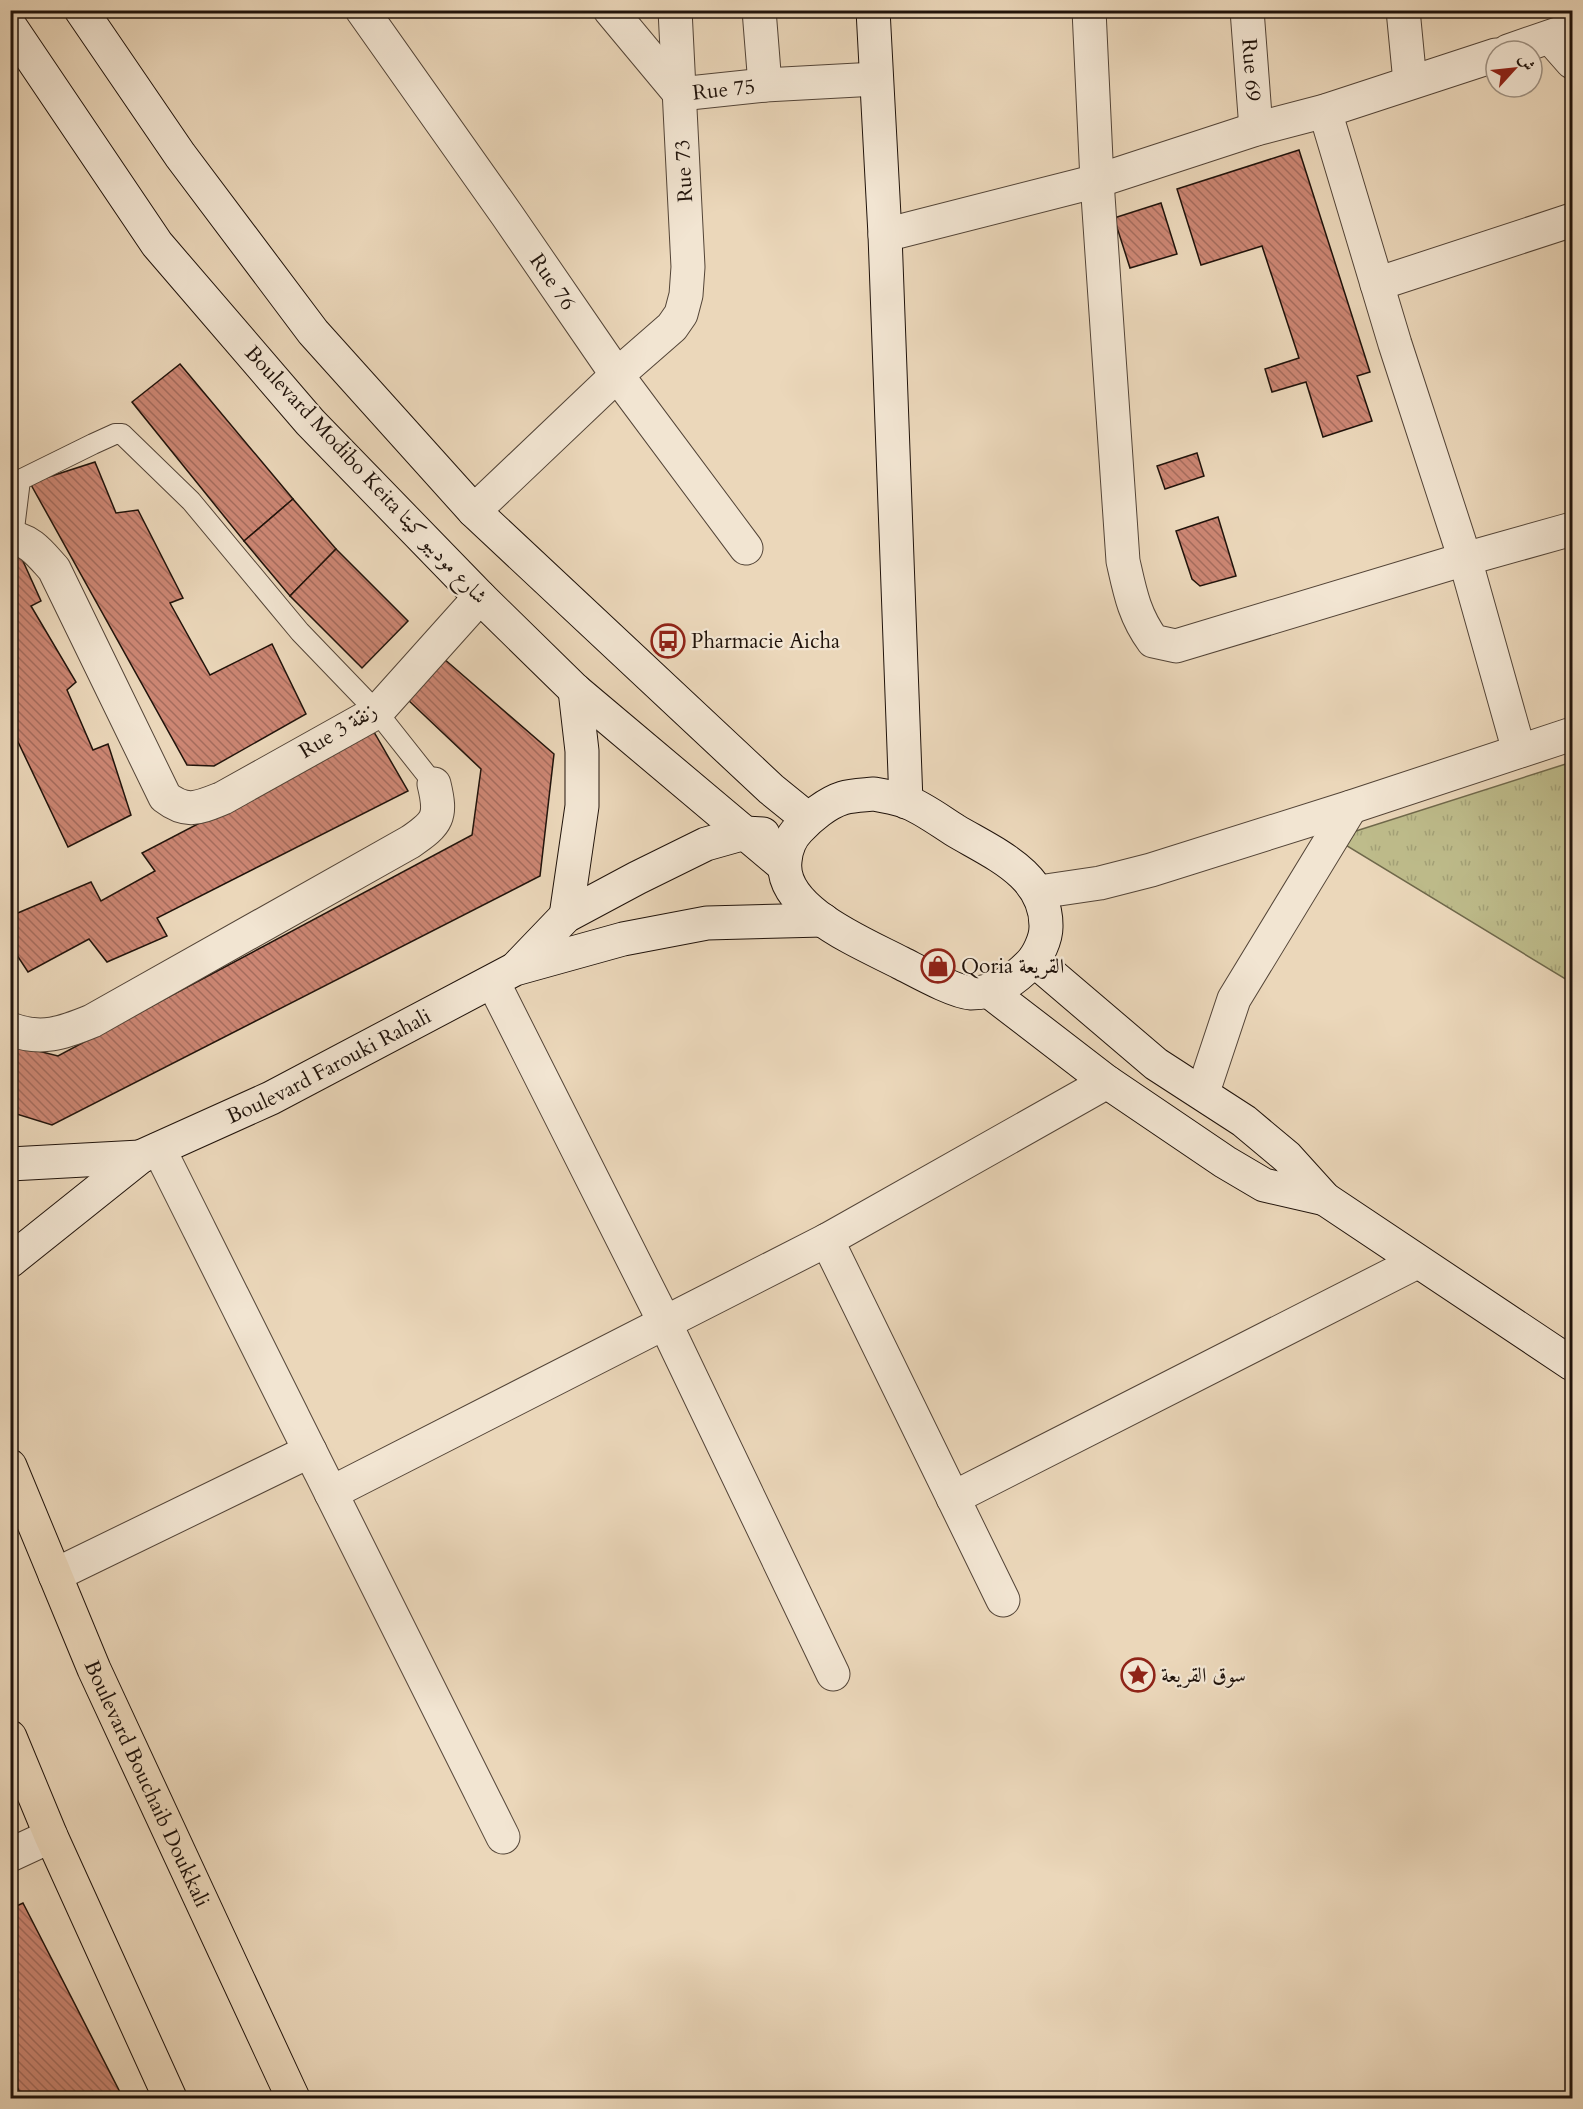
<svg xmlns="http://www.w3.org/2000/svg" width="1583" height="2109" viewBox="0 0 1583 2109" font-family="Cardo,Amiri,serif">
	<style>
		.grass { fill: url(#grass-tufts); stroke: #6f684b; stroke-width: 1.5 }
		.building { fill: url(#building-back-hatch); stroke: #20130b; stroke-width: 1.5 }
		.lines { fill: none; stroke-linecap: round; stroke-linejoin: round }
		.lane-casing { stroke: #534437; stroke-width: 22 }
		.street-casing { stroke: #534437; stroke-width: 35 }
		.secondary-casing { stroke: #20130b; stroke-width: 35 }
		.primary-casing { stroke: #20130b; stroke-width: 35 }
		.lane { stroke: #f2e5d2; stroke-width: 20 }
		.street { stroke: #f2e5d2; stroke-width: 33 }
		.secondary { stroke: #f2e5d2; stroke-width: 33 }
		.primary { stroke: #ebd7ba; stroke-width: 33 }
		.labels { text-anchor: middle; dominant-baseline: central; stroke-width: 4.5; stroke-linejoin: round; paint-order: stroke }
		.street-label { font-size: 21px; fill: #20130b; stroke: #f2e5d2 }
		.poi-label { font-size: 21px; fill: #20130b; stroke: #f2e5d2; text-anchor: start }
	</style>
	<defs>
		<pattern id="grass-tufts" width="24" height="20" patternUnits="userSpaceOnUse" patternTransform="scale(1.5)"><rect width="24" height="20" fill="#bebc8b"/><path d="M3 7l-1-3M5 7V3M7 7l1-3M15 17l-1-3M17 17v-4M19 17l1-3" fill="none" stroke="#a3a177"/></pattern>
		<pattern id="building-back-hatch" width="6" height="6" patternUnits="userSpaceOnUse" patternTransform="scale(1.5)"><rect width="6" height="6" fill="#cc8673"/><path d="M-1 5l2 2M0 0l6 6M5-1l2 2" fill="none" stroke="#a56c5d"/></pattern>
	</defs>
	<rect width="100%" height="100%" fill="#ebd7ba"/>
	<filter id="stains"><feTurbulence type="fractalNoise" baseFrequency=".00333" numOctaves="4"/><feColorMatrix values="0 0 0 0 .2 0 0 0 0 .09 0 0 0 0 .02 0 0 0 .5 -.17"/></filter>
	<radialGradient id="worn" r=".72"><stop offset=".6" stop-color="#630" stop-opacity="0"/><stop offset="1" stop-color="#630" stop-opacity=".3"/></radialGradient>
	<polygon class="grass" points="1572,762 1572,983 1334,838"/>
	<g class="building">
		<polygon points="1299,150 1370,372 1357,376 1372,421 1323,437 1306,382 1272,392 1265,369 1299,358 1262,246 1201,265 1177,189"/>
		<polygon points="1161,203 1177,254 1130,268 1114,218"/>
		<polygon points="180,364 293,499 244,541 132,402"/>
		<polygon points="1197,453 1204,476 1165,489 1157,466"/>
		<polygon points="95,462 116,513 138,510 183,598 170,603 210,675 272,644 306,714 214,766 187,765 30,483"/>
		<polygon points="293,499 336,549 290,596 244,541"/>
		<polygon points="1218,517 1236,576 1200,586 1192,579 1176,531"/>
		<polygon points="336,549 408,621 362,668 290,596"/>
		<polygon points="18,550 41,601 31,606 76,682 67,690 93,750 108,744 131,815 68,847 10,725 10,553"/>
		<polygon points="443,658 554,754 540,876 52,1125 10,1112 10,1044 58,1056 472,835 481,769 406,698"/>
		<polygon points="374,732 408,791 157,918 167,936 107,962 89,939 28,972 15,952 10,953 10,909 13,915 91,882 101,901 155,871 142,853"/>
		<polygon points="23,1903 123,2098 23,2098 10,2074 10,1909"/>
	</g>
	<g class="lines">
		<g class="lane-casing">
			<polyline id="lane" points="13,537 20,480 93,444 115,434 122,434 191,501 300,632 377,712 434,784"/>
		</g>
		<g class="street-casing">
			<g id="street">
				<path id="s1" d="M362,10L507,215L617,375L746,548"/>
				<polyline points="610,10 680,94"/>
				<polyline points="759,10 765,85"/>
				<path d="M1089,10L1097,181L1123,561C1130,592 1134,615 1153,641L1176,646L1465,559L1572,529"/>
				<path id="s2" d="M1247,10L1256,129"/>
				<polyline points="1403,10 1410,82"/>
				<polyline points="1550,37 1572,62"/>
				<polyline points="1508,51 1572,29"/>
				<path id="s3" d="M680,94L765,85L876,79"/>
				<polyline points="1325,111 1395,344 1465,559 1519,751"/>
				<polyline points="885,235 1097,181 1256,129 1325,111 1496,55"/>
				<polyline points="1377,284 1572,220"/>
				<polyline points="474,511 617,375 672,327 681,314 686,295 688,267 675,10"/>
				<path d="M10,538C29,538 42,556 54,569L165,797C187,814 198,808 223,798L377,712L480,597"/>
				<polyline points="1039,892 1100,883 1151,870 1351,807 1572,734"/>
				<polyline points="493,982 665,1323 833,1674"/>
				<path d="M10,1029C41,1041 63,1033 92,1021L410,842C438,823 442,817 434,784"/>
				<polyline points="1203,1092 1234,999 1351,807"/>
				<polyline points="159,1149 503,1837"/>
				<polyline points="827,1240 1003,1600"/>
				<polyline points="331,1493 827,1240 1107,1082"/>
				<polyline points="953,1498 1417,1262"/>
				<polyline points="55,1575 310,1451"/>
				<polyline points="10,1855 51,1836"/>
			</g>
		</g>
		<g class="secondary-casing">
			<g id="secondary">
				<polyline points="81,10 180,155 313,332 474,511 771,789 808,819"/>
				<polyline points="873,10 885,235 906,802"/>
				<polyline points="10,26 157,244 310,422 480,597 575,690 784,866"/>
				<path d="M874,794C885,796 895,798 905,801C923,808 940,821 956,831C995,854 1047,875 1046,927C1046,939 1038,956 1030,964C1013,981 996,993 971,993C954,992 917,971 901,963C865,944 779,910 785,861C786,848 790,838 799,829C810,817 827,803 843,798C852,795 865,795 874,794Z"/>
				<polyline points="566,916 582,806 582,751 575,690"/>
				<polyline points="1034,960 1156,1064 1244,1121 1287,1157 1325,1199 1572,1364"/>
				<polyline points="518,966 566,916 637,878 706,844 745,833 763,834"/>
				<polyline points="990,992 1107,1082 1225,1162 1264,1185 1325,1199"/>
				<polyline points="10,1164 140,1157"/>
				<path id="s4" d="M10,1261L140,1157L271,1098L515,969L623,939L707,923L823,920"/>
			</g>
		</g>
		<g class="primary-casing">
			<g id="primary">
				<path id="s5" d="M10,1466L94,1669L293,2098"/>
				<polyline points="10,1737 51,1836 170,2098"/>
			</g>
		</g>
		<use href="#lane" class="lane"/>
		<use href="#street" class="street"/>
		<use href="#secondary" class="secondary"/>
		<use href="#primary" class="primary"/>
	</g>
	<defs>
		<g id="bus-ring" transform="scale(1.725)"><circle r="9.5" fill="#f2e5d2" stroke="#8f2418" stroke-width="1.5"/><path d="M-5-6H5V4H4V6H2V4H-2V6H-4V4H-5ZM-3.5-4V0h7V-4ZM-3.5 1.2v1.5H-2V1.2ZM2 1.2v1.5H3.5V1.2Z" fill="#8f2418"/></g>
		<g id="shop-ring" transform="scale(1.725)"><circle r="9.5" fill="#f2e5d2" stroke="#8f2418" stroke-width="1.5"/><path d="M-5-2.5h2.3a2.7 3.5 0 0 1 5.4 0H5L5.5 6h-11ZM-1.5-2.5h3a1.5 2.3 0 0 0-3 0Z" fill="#8f2418"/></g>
		<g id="sight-ring" transform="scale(1.725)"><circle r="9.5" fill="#f2e5d2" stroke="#8f2418" stroke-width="1.5"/><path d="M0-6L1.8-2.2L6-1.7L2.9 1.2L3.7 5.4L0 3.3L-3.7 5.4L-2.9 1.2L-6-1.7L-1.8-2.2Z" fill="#8f2418"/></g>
	</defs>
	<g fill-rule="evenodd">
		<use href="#bus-ring" x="668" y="641"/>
		<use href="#shop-ring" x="938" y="966"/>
		<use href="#sight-ring" x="1138" y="1675"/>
	</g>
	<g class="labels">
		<g class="street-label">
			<text stroke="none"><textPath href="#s2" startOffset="60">Rue 69</textPath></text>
			<text stroke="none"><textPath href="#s3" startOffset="44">Rue 75</textPath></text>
			<text transform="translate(684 171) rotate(-93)">Rue 73</text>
			<text stroke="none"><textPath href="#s1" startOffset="332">Rue 76</textPath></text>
			<text transform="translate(366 475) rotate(47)">Boulevard Modibo Keita شارع موديبو كيتا</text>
			<text transform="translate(338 731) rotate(-31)">Rue 3 زنقة</text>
			<text stroke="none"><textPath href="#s4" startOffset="376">Boulevard Farouki Rahali</textPath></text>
			<text stroke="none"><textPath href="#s5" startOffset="346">Boulevard Bouchaib Doukkali</textPath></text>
		</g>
		<g class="poi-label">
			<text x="691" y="641">Pharmacie Aicha</text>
			<text x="961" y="966">Qoria القريعة</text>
			<text x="1161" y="1675">سوق القريعة</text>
		</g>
	</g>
	<rect width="1583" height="2109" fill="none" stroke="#ebd7ba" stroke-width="36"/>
	<rect x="12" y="12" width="1559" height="2085" fill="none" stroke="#20130b" stroke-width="3"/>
	<rect x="18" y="18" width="1547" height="2073" fill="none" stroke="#20130b" stroke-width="1.5"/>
	<g transform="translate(1514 69) rotate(63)"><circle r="28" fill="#f2e5d2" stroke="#9e9182" stroke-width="1.5"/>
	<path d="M0-4.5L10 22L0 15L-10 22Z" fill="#8f2418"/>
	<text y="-9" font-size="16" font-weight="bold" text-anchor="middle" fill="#20130b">ش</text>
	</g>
	<rect width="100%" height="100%" filter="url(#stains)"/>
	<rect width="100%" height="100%" fill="url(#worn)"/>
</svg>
